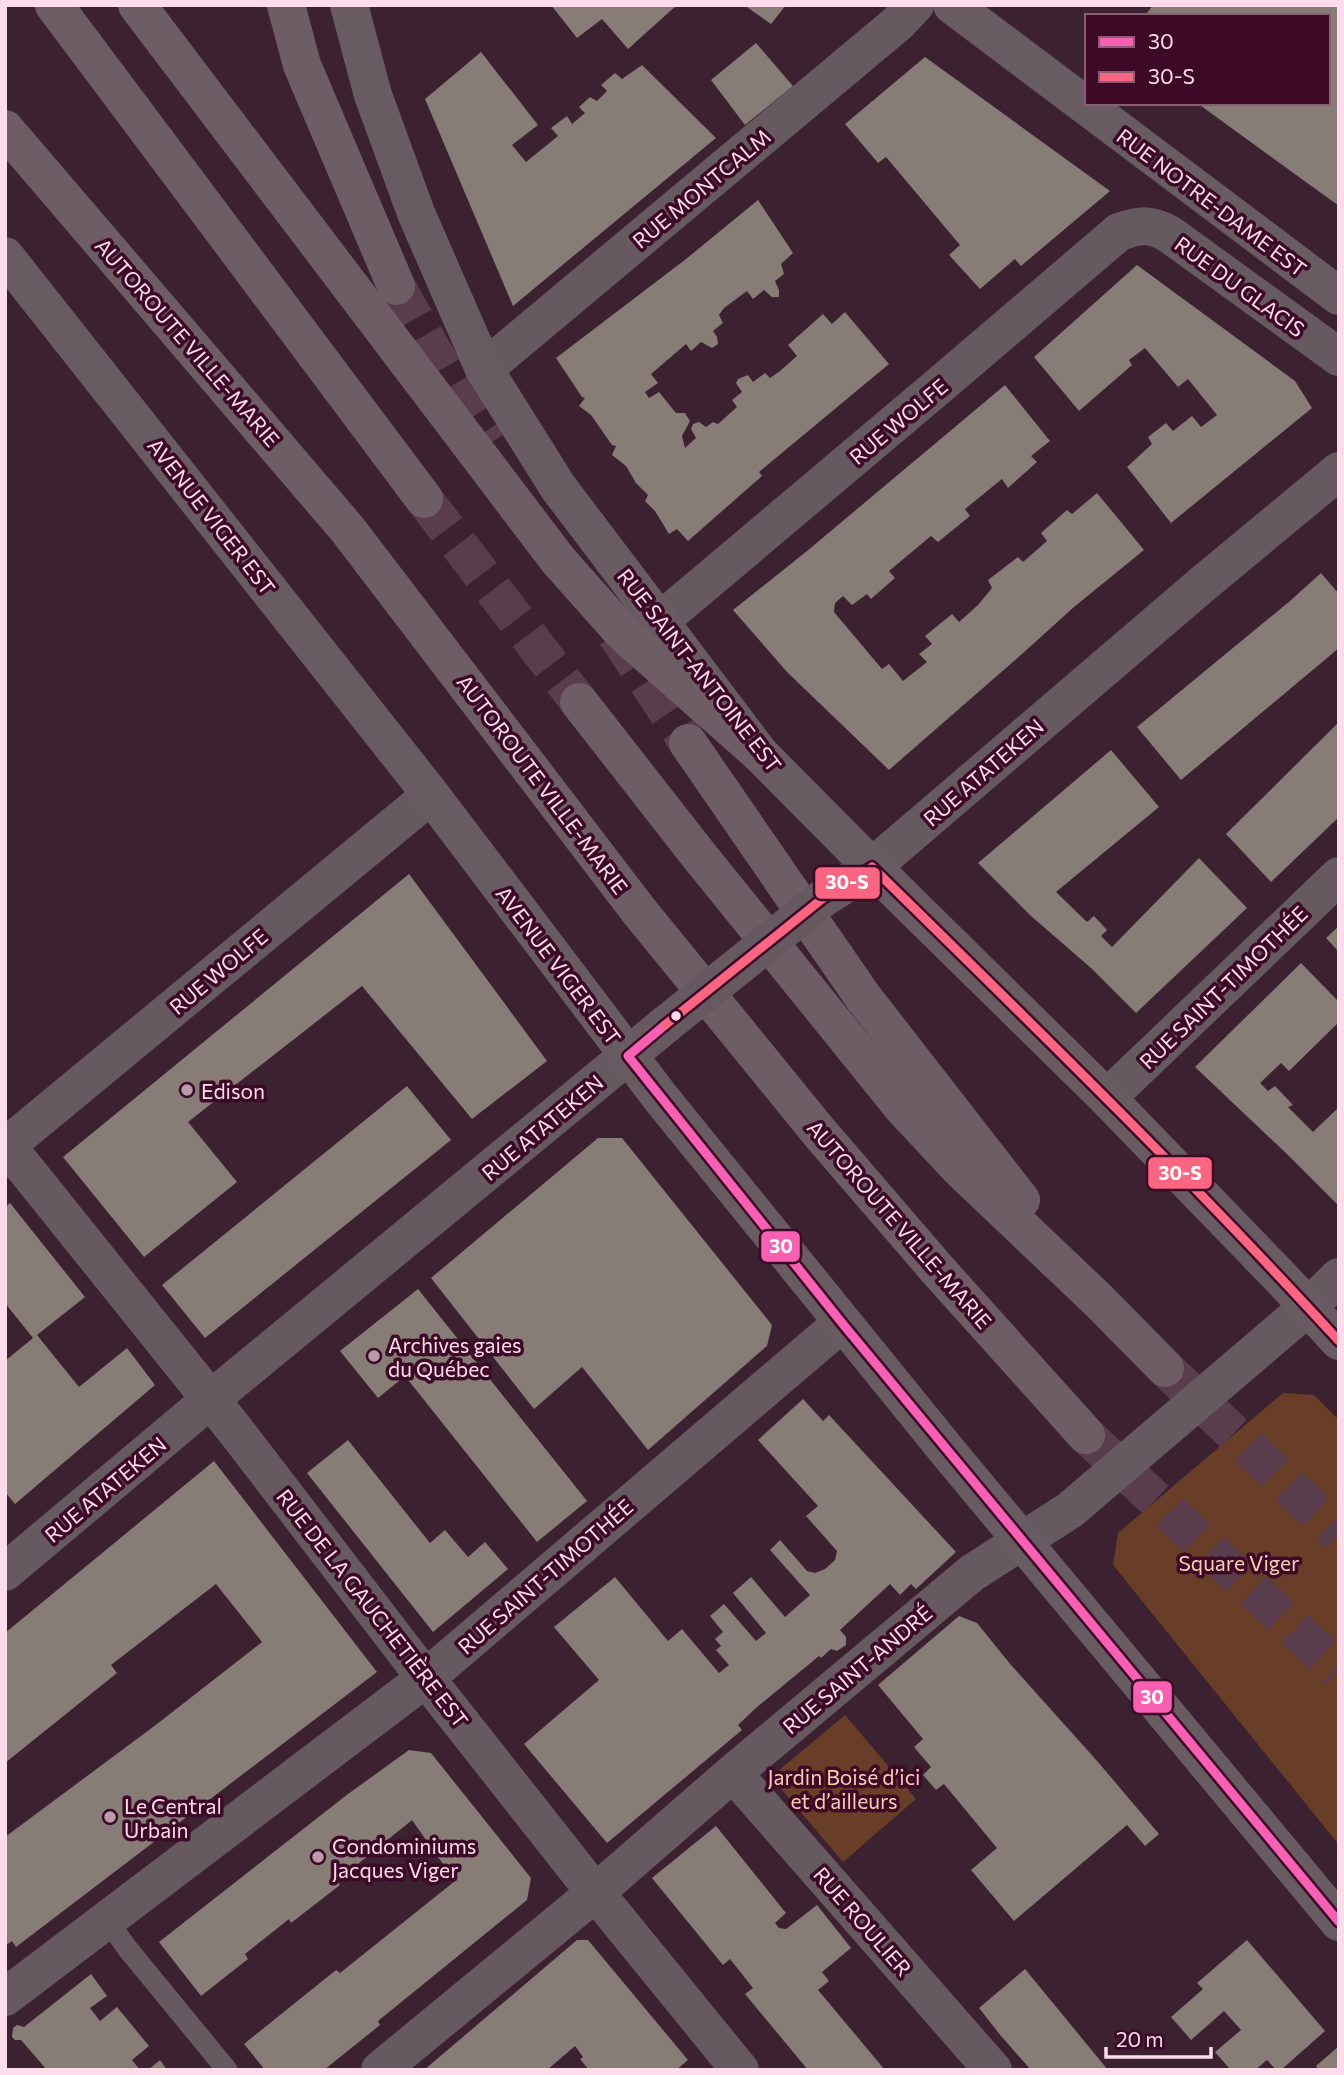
<svg xmlns="http://www.w3.org/2000/svg" width="1344" height="2075" viewBox="0 0 1344 2075" font-family="Commissioner,sans-serif">
	<style>
		.green { fill: #683e28 }
		.building { fill: #877c76 }
		.lines { fill: none; stroke-linecap: round; stroke-linejoin: round }
		.highway-tunnel { stroke: #593d4c; stroke-width: 38; stroke-dasharray: 38 19; stroke-linecap: butt }
		.lane { stroke: #66595f; stroke-width: 21 }
		.street { stroke: #66595f; stroke-width: 38 }
		.secondary { stroke: #695b62; stroke-width: 38 }
		.highway { stroke: #6f5d66; stroke-width: 38 }
		.street-bridge { stroke: #66595f; stroke-width: 38 }
		.bus-1-casing { stroke: #3c0927; stroke-width: 14 }
		.bus-2-casing { stroke: #3c0927; stroke-width: 14 }
		.bus-1 { stroke: #f860b3; stroke-width: 9 }
		.bus-2 { stroke: #fa6682; stroke-width: 9 }
		.bus-dot { fill: #ffdceb; stroke: #3c0927; stroke-width: 2.5 }
		.poi-dot { fill: #bb9baa; stroke: #3c0927; stroke-width: 2.5 }
		.labels { text-anchor: middle; dominant-baseline: central; stroke-width: 7; stroke-linejoin: round; paint-order: stroke }
		.street-label { font-size: 21px; fill: #ffdceb; stroke: #3c0927 }
		.poi-label { font-size: 21px; fill: #ffdceb; stroke: #3c0927; text-anchor: start }
		.park-label { font-size: 21px; fill: #feccb1; stroke: #3c0927 }
		.line-badge { stroke: #3c0927; stroke-width: 2.5 }
		.badge-label { font-size: 19px; text-anchor: middle; font-weight: bold; fill: #fff }
	</style>
	<rect width="100%" height="100%" fill="#3c2130"/>
	<g class="green">
		<polygon points="1283,1393 1314,1395 1339,1420 1339,1845 1113,1565 1118,1533"/>
		<polygon points="845,1715 916,1799 843,1862 771,1777"/>
	</g>
	<g class="building">
		<polygon points="551,5 677,5 628,49 602,19 577,38"/>
		<polygon points="744,5 786,5 771,24"/>
		<polygon points="1153,5 1339,5 1339,206 1197,103 1328,103 1328,16 1145,16"/>
		<polygon points="756,43 793,86 745,125 711,80"/>
		<polygon points="481,52 538,125 512,145 526,162 558,136 551,128 567,116 572,124 585,113 579,107 590,97 597,101 607,91 601,85 615,73 622,79 642,65 716,138 513,306 425,99"/>
		<polygon points="925,57 1110,191 1021,266 1015,259 980,289 949,255 960,245 886,157 878,163 845,124"/>
		<polygon points="758,200 793,253 781,264 784,274 775,281 779,290 779,297 772,297 764,290 753,299 747,291 724,308 719,315 723,323 713,331 717,337 718,344 712,348 701,342 691,351 686,344 651,374 658,383 645,392 649,398 659,392 676,413 685,413 690,421 682,436 685,448 696,438 691,429 693,424 699,422 706,427 713,422 718,424 737,407 732,400 742,392 736,383 738,379 748,375 753,382 765,373 770,378 780,371 797,356 788,345 823,314 832,324 845,312 889,364 759,472 762,476 688,541 677,529 669,534 655,511 645,501 648,495 636,483 626,466 612,455 616,446 612,445 591,415 579,406 585,398 582,397 556,358 686,259"/>
		<polygon points="1137,265 1295,381 1312,408 1171,523 1127,467 1152,444 1148,437 1166,423 1173,431 1192,416 1201,427 1217,415 1188,379 1178,387 1145,348 1129,360 1132,365 1079,411 1034,357"/>
		<polygon points="1005,385 1050,441 1031,456 1037,462 1008,488 1002,479 965,509 970,516 938,542 931,536 889,571 895,578 871,599 867,594 852,605 843,596 835,603 834,612 882,669 889,664 903,681 927,662 919,654 932,644 925,636 952,614 959,622 978,605 992,588 988,580 1018,557 1023,562 1047,541 1041,533 1067,510 1072,514 1097,493 1144,550 1074,607 1022,654 889,770 787,672 733,610 807,551"/>
		<polygon points="1321,573 1339,594 1339,648 1181,780 1137,727 1290,601"/>
		<polygon points="1339,722 1339,817 1271,882 1226,834"/>
		<polygon points="1111,750 1159,807 1056,892 1087,922 1094,916 1107,930 1101,936 1112,947 1199,858 1247,908 1136,1013 1091,968 1031,916 978,863"/>
		<polygon points="409,874 547,1061 472,1119 362,986 188,1122 237,1182 144,1257 63,1157"/>
		<polygon points="1339,926 1339,952 1326,938"/>
		<polygon points="1301,963 1339,1002 1339,1022 1289,1071 1281,1063 1260,1083 1268,1091 1275,1086 1293,1105 1288,1107 1313,1132 1339,1107 1339,1206 1289,1156 1195,1067"/>
		<polygon points="407,1086 451,1140 205,1338 162,1285"/>
		<polygon points="598,1138 622,1138 772,1325 767,1346 648,1450 582,1367 534,1409 431,1278"/>
		<polygon points="10,1203 85,1297 37,1335 79,1387 127,1348 155,1385 15,1504 5,1492 5,1361 33,1338 5,1303 5,1207"/>
		<polygon points="418,1289 587,1501 537,1542 405,1376 378,1398 340,1351"/>
		<polygon points="803,1399 823,1421 829,1415 956,1552 916,1589 911,1584 900,1595 890,1584 840,1630 846,1637 846,1645 837,1651 831,1649 821,1658 819,1656 757,1707 738,1725 742,1730 607,1843 524,1744 599,1680 554,1627 615,1577 668,1641 682,1629 719,1673 729,1665 716,1650 721,1646 715,1639 723,1632 710,1616 724,1604 756,1641 766,1633 733,1593 751,1577 785,1617 810,1595 770,1550 780,1540 807,1571 815,1573 825,1569 835,1560 837,1551 806,1516 818,1506 758,1440"/>
		<polygon points="348,1440 430,1543 445,1530 468,1557 485,1542 508,1569 433,1632 307,1473"/>
		<polygon points="214,1461 377,1672 16,1947 12,1941 5,1946 5,1837 157,1724 262,1642 216,1584 111,1665 117,1673 5,1763 5,1633"/>
		<polygon points="959,1616 977,1623 1011,1665 1098,1762 1159,1834 1145,1846 1127,1825 1014,1921 971,1870 997,1848 944,1784 936,1790 923,1775 931,1767 914,1747 923,1739 878,1685"/>
		<polygon points="409,1750 431,1753 531,1878 527,1900 378,2021 380,2025 324,2070 265,2070 244,2044 336,1970 340,1973 455,1881 412,1820 337,1881 340,1885 291,1923 289,1919 245,1954 248,1959 201,1996 159,1942 348,1794"/>
		<polygon points="716,1826 786,1913 775,1923 779,1928 786,1929 817,1905 851,1948 822,1972 829,1981 818,1990 885,2070 808,2070 745,1994 753,1988 730,1959 723,1965 652,1878"/>
		<polygon points="577,1940 588,1940 688,2060 676,2070 589,2070 580,2059 583,2057 575,2046 547,2070 424,2070"/>
		<polygon points="1247,1940 1325,2031 1281,2070 1276,2070 1267,2060 1255,2070 1229,2068 1215,2052 1241,2030 1224,2011 1191,2040 1171,2017 1203,1989 1197,1983"/>
		<polygon points="1025,1969 1048,1997 1108,2070 1031,2070 1001,2036 979,2008"/>
		<polygon points="91,1974 107,1996 90,2008 100,2021 117,2007 149,2046 132,2060 140,2070 47,2070 21,2040 15,2040 12,2037 13,2028 17,2025 24,2027"/>
		<polygon points="1339,2046 1339,2070 1319,2070 1316,2066"/>
		<polygon points="160,2060 167,2070 148,2070"/>
	</g>
	<g class="lines">
		<g class="highway-tunnel">
			<polyline points="396,286 466,409 489,444"/>
			<polyline points="424,499 579,702"/>
			<polyline points="616,634 688,743"/>
			<polyline points="1165,1368 1339,1534"/>
			<polyline points="1086,1435 1339,1670"/>
		</g>
		<polyline class="lane" points="108,1921 127,1948 227,2070"/>
		<g class="street">
			<polyline points="484,369 898,23 915,5"/>
			<path d="M660,621L941,384L1119,232C1139,225 1149,223 1169,234L1339,357"/>
			<polyline points="822,899 872,867 1205,582 1339,471"/>
			<polyline points="1107,1098 1339,876"/>
			<polyline points="7,1146 235,1430 410,1658 582,1876 740,2070"/>
			<polyline points="5,1147 431,795"/>
			<polyline points="5,1572 211,1399 665,1025"/>
			<polyline points="733,1773 993,2070"/>
			<polyline points="5,1997 426,1678 842,1323"/>
			<polyline points="380,2070 595,1893 733,1773 972,1573 1070,1510 1308,1307 1339,1277"/>
		</g>
		<g class="secondary">
			<polyline points="349,5 373,95 416,213 484,369 558,487 760,754 872,867 1107,1098 1284,1281 1339,1341"/>
			<polyline points="952,5 1339,296"/>
			<polyline points="5,256 431,795 660,1097 948,1452 1339,1922"/>
		</g>
		<g class="highway">
			<polyline points="54,5 424,499"/>
			<polyline points="137,5 558,560 622,632 760,754"/>
			<polyline points="286,5 302,65 396,286"/>
			<polyline points="5,129 348,530 639,911 819,1132 936,1268 1086,1435"/>
			<polyline points="579,702 697,853 903,1108 960,1169 1099,1301 1165,1368"/>
			<polyline points="688,743 863,997 1021,1200"/>
		</g>
		<polyline class="street-bridge" points="665,1025 822,899"/>
		<g class="bus-1-casing">
			<polyline id="bus-1" points="665,1025 628,1056 842,1323 1339,1922"/>
		</g>
		<g class="bus-2-casing">
			<path id="bus-2" d="M665,1025L822,899L872,867C1030,1022 1189,1177 1339,1341"/>
		</g>
		<use href="#bus-1" class="bus-1"/>
		<use href="#bus-2" class="bus-2"/>
	</g>
	<circle class="bus-dot" cx="676" cy="1016" r="6"/>
	<g class="poi-dot">
		<circle cx="187" cy="1090" r="7"/>
		<circle cx="374" cy="1356" r="7"/>
		<circle cx="110" cy="1817" r="7"/>
		<circle cx="318" cy="1857" r="7"/>
	</g>
	<g class="labels">
		<g class="street-label">
			<text transform="translate(701 188) rotate(-40)">RUE MONTCALM</text>
			<text transform="translate(1212 202) rotate(37)">RUE NOTRE-DAME EST</text>
			<text transform="translate(1240 286) rotate(36)">RUE DU GLACIS</text>
			<text transform="translate(188 342) rotate(49)">AUTOROUTE VILLE-MARIE</text>
			<text transform="translate(898 421) rotate(-40)">RUE WOLFE</text>
			<text transform="translate(212 516) rotate(52)">AVENUE VIGER EST</text>
			<text transform="translate(700 670) rotate(52)">RUE SAINT-ANTOINE EST</text>
			<text transform="translate(983 772) rotate(-41)">RUE ATATEKEN</text>
			<text transform="translate(543 784) rotate(53)">AUTOROUTE VILLE-MARIE</text>
			<text transform="translate(559 965) rotate(53)">AVENUE VIGER EST</text>
			<text transform="translate(218 971) rotate(-40)">RUE WOLFE</text>
			<text transform="translate(1223 987) rotate(-44)">RUE SAINT-TIMOTHÉE</text>
			<text transform="translate(542 1127) rotate(-40)">RUE ATATEKEN</text>
			<text transform="translate(900 1224) rotate(49)">AUTOROUTE VILLE-MARIE</text>
			<text transform="translate(105 1489) rotate(-40)">RUE ATATEKEN</text>
			<text transform="translate(545 1576) rotate(-41)">RUE SAINT-TIMOTHÉE</text>
			<text transform="translate(373 1608) rotate(52)">RUE DE LA GAUCHETIÈRE EST</text>
			<text transform="translate(857 1669) rotate(-40)">RUE SAINT-ANDRÉ</text>
			<text transform="translate(863 1921) rotate(49)">RUE ROULIER</text>
		</g>
		<g class="poi-label">
			<text x="201" y="1090">Edison</text>
			<text x="388" y="1344">Archives gaies<tspan x="388" dy="24">du Québec</tspan></text>
			<text x="124" y="1805">Le Central<tspan x="124" dy="24">Urbain</tspan></text>
			<text x="332" y="1845">Condominiums<tspan x="332" dy="24">Jacques Viger</tspan></text>
		</g>
		<g class="park-label">
			<text x="1239" y="1562">Square Viger</text>
			<text x="844" y="1776">Jardin Boisé d’ici<tspan x="844" dy="24">et d’ailleurs</tspan></text>
		</g>
	</g>
	<g class="line-badge">
		<rect x="814" y="866" width="67" height="34" rx="7" fill="#fa6682"/>
		<rect x="1147" y="1156" width="66" height="34" rx="7" fill="#fa6682"/>
		<rect x="760" y="1230" width="41" height="33" rx="7" fill="#f860b3"/>
		<rect x="1132" y="1680" width="41" height="34" rx="7" fill="#f860b3"/>
	</g>
	<g class="badge-label">
		<text x="847" y="889">30-S</text>
		<text x="1180" y="1180">30-S</text>
		<text x="781" y="1253">30</text>
		<text x="1152" y="1704">30</text>
	</g>
	<rect width="1344" height="2075" fill="none" stroke="#ffdceb" stroke-width="14"/>
	<rect x="1085" y="14" width="245" height="91" fill="#3c0927" stroke="#8a5d75" stroke-width="2"/>
	<rect x="1099" y="37" width="35" height="10" fill="#f860b3" stroke="#8a5d75" stroke-width="2"/>
	<text x="1148" y="49" font-size="21" fill="#ffdceb">30</text>
	<rect x="1099" y="72" width="35" height="10" fill="#fa6682" stroke="#8a5d75" stroke-width="2"/>
	<text x="1148" y="84" font-size="21" fill="#ffdceb">30-S</text>
	<path d="M1106 2047v10h105v-10" fill="none" stroke="#ffdceb" stroke-width="3.5"/>
	<text x="1116" y="2047" font-size="21" fill="#ffdceb" stroke="#3c0927" stroke-width="5" paint-order="stroke">20 m</text>
</svg>
